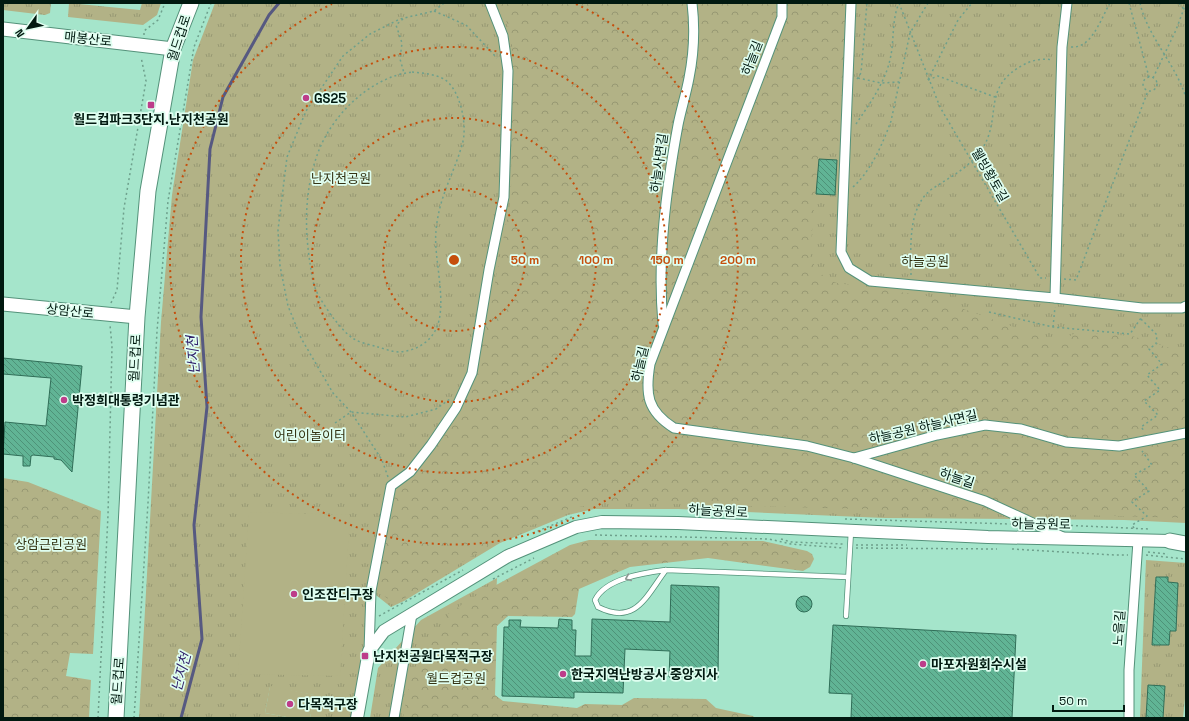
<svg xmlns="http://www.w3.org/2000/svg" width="1189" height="721" viewBox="0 0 1189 721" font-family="'Space Grotesk','Noto Sans KR',sans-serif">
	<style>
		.grass { fill: url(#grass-tufts) }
		.forest { fill: url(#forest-crowns) }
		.garden { fill: #b2b286 }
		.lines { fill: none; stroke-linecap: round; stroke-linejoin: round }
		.stream { stroke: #565981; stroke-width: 3 }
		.building { fill: url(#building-back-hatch); stroke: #306e58 }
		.service-casing { stroke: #54927a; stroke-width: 6 }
		.minor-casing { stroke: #54927a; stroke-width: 11 }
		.tertiary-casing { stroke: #54927a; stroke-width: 14 }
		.secondary-casing { stroke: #54927a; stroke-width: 15 }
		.primary-casing { stroke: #54927a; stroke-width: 17 }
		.trunk-casing { stroke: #54927a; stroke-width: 17 }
		.path { stroke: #6ea08c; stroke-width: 1.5; stroke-dasharray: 2 3; stroke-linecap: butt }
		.service { stroke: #fff; stroke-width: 4.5 }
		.minor { stroke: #fff; stroke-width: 9 }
		.tertiary { stroke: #fff; stroke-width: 12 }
		.secondary { stroke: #fff; stroke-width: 13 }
		.primary { stroke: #fff; stroke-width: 15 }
		.trunk { stroke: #fff; stroke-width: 15 }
		.oneway { stroke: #8d9893 }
		.ring { fill: none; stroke: #c54f0d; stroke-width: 2; stroke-dasharray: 2 4 }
		.poi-dot { fill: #bd3d8a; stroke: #dffef0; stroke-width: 1.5 }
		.labels { text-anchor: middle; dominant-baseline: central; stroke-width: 3.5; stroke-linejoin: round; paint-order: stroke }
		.street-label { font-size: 13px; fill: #011910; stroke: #dffef0 }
		.poi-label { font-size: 13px; font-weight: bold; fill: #011910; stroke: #dffef0; text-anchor: start }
		.park-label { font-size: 13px; fill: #343313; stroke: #dffef0 }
		.water-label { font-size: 14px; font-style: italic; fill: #31206b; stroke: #dffef0 }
		.centre { fill: #c54f0d; stroke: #dffef0; stroke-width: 2 }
		.ring-label { font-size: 12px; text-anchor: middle; font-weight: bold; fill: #c54f0d; stroke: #dffef0; stroke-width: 3.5; stroke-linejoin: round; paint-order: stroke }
	</style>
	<defs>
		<pattern id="grass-tufts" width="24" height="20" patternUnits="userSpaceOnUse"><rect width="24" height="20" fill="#b2b286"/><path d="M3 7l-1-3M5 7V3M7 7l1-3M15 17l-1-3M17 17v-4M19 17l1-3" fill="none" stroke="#979873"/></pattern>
		<pattern id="forest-crowns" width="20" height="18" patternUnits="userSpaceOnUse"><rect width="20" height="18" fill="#b2b286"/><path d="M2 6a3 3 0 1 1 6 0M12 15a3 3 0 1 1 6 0" fill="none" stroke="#979873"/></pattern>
		<pattern id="building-back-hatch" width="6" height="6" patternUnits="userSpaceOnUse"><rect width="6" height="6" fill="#61b495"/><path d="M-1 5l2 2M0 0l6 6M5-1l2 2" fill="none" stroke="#4e9278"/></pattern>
	</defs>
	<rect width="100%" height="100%" fill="#a5e5cb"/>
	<g class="grass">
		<polygon points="3,3 51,3 50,13 45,15 3,10"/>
		<polygon points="69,3 140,10 142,3 161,3 157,15 143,25 68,17"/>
		<polygon points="215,3 1186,3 1186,523 1124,520 884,518 678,509 594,509 568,515 500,543 404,601 391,607 372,592 357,718 310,718 314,695 270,687 265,713 292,718 139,718 161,322 172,195 193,60"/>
		<polygon points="1146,560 1186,563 1186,689 1183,718 1140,718"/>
		<polygon points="497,578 491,704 586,718 370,718 378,668 421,620"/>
	</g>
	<g class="forest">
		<path d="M500,3H846L842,130L840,141L818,158L810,256C816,271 822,277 837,283L927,296L1047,339L1061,341L1077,332L1132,336L1186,353V518L603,502L569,509L497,540L405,598C384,606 377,590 377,572L394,489L411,474L438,443L463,405L478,371L511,199L512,37Z"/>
		<polygon points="3,478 28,482 101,511 93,654 70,653 66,676 91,680 89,718 3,718"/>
		<polygon points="589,540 763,541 807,551 812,554 814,559 810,567 803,571 708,558 630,567 579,589 575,614 572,617 508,616 497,626 495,695 503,701 577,708 585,704 622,705 634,698 706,699 716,708 753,716 755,718 403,718 411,674 448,614 472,598 570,545"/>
	</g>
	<g class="garden">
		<polygon points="249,512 350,515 340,676 238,674"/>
		<polygon points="270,686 315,695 310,718 292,718 265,713"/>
	</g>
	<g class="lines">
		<polyline class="stream" points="181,718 202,639 194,525 207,407 201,317 210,149 223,97 269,15 279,3"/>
	</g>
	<g class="building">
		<polygon points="819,159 837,160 835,195 816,194"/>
		<polygon points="3,358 82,366 72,472 61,460 54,459 54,457 33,455 31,456 30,466 23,466 23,456 3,454 5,422 46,426 51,378 3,374"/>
		<polygon points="1156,577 1168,577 1168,582 1178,583 1176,631 1170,631 1169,645 1152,645"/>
		<polygon points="671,585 719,587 718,678 669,677 670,651 625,649 623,693 574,692 574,698 502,696 504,627 509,627 509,620 521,620 520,627 558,628 559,619 572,620 572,630 576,630 575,656 591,656 592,619 670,622"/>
		<circle cx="804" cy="604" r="8"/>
		<polygon points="833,625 1016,635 1012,718 851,718 852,694 829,693"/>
		<polygon points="1148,685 1165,686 1163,718 1146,718"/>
	</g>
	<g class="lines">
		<g class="service-casing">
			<g id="service">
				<path d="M666,570C646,596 636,626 598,607L595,600C606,578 644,573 666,570L848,577"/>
				<polyline points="846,616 851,531"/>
			</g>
		</g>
		<g class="minor-casing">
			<g id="minor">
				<path d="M782,3V17L650,364C645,394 647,411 674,428L807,446L854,458L985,501L1063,537"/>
				<polyline points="851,3 841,252 849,268 870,281 1055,298 1142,308 1182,308 1186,306"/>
				<polyline points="1055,298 1062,47 1067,3"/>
				<path d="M663,324C657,259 666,190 678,125C681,110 686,94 689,78C694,53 695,28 692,3"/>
				<polyline points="854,458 937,435 985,425 1021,429 1066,442 1119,446 1186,433"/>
				<polyline points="369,651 371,591 391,486 410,472 431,445 456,408 472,373 489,270 504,197 508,71 503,36 490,3"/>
				<polyline points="394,718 412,614"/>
				<polyline points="1129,718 1129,670 1138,541"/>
			</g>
		</g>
		<g class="tertiary-casing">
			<polyline id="tertiary" points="357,718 369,651 384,631 508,556 576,527 602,522 678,523 988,537 1170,541"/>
		</g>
		<g class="secondary-casing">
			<g id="secondary">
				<polyline points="3,29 173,49"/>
				<polyline points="3,304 137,317"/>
			</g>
		</g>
		<g class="primary-casing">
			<polyline id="primary" points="116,718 137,317 148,191 173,49 191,3"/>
		</g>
		<g class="trunk-casing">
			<polyline id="trunk" points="1170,541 1186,544"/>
		</g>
		<g class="path">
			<polyline points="899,3 940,107 1040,278 1046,278"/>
			<polyline points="1129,3 1149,77"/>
			<path d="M1140,3C1148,38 1176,64 1186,98"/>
			<polyline points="1179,3 1186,12"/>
			<polyline points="434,11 466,25 497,58"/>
			<polyline points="403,19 396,25 402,43 400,59 404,73"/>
			<polyline points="144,35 144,31 158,20 165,3"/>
			<path d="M1071,47C1092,49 1101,18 1110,3"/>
			<path d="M412,72C423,73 434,74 444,79C461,90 468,127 462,145C453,176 439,196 436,231C433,258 449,306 435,331C428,344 414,351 399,352C393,352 385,349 378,347C371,345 361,343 354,339C347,335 340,326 334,319C327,309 318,297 314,285C312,278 311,270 310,263C304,225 305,186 319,150C334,113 371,77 412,72Z"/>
			<circle cx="1150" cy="84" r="7"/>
			<polyline points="858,78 881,83 899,82"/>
			<polyline points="1153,78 1176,30 1186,3"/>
			<polyline points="857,79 861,73 867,3"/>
			<polyline points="928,80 958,20 972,3"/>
			<polyline points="928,80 938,76 995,97"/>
			<path d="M856,124C870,103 886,82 891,55C894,39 892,19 899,3"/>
			<path d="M853,187C871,171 883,143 891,121L910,33L928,3"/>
			<path d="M911,275C911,248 907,207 932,189C950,177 969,168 982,149C1003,117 980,87 1025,64C1033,60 1043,58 1052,60"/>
			<polyline points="1064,279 1076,280 1148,91"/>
			<polyline points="111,303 117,290 124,208 146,81 141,57"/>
			<polyline points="989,312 1053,327 1130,334 1141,318"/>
			<polyline points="1141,319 1157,335 1156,344 1149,349 1162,364 1147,375 1160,390 1144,401 1158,415 1141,427 1145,432"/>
			<polyline points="1053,327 1055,307"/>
			<polyline points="335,423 351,412 405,417 436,409 450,399"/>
			<polyline points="388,477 382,460 351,412 333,393 301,338 288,306 280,266 278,230 287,157 306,111 343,56 370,34 400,19 434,11 444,3"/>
			<polyline points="845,519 1011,524"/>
			<polyline points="1061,525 1149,529"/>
			<polyline points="1134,528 1132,525 1147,516 1132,502 1149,491 1134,475 1152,465 1142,451"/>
			<polyline points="533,533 574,516"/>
			<polyline points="595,535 769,539 791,544 843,548"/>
			<polyline points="781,539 791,542 843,544"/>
			<polyline points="856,545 907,545"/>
			<polyline points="856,548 997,549"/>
			<polyline points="1012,549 1114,555 1128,555"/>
			<polyline points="1148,552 1168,554"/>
			<polyline points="1146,555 1186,559"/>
			<polyline points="493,579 534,558"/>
			<polyline points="379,616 463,570"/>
			<polyline points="98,718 108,515 112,346 110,325"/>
			<polyline points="134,718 148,503 157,331 168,201 194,47 211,3"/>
		</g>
		<use href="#service" class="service"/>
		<use href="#minor" class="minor"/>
		<use href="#tertiary" class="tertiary"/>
		<use href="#secondary" class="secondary"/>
		<use href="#primary" class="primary"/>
		<use href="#trunk" class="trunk"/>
	</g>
	<defs><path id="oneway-chevron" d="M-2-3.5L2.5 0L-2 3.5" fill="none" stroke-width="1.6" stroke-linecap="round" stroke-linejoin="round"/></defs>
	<use class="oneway" href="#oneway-chevron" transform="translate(628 578) rotate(157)"/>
	<g class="ring">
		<circle cx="454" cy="260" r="71"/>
		<circle cx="454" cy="260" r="142"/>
		<circle cx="454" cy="260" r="213"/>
		<path d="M576 4A284 284 0 1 1 332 4"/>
	</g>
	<g class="poi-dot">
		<circle cx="306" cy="98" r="4"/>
		<rect x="147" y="101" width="8" height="8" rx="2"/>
		<circle cx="64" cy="400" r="4"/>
		<circle cx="294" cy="594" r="4"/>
		<rect x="361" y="652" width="8" height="8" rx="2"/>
		<circle cx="923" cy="664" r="4"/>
		<circle cx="563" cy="674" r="4"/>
		<circle cx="290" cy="704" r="4"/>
	</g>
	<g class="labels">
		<g class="street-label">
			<text transform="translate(179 38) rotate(-72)">월드컵로</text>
			<text transform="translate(88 39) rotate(6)">매봉산로</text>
			<text transform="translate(752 58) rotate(-69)">하늘길</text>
			<text transform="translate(659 163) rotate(-82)">하늘사면길</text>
			<text transform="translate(990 175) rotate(60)">웰빙황토길</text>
			<text transform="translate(70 311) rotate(6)">상암산로</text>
			<text transform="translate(135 358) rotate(-87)">월드컵로</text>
			<text transform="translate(640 364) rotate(-77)">하늘길</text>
			<text transform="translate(923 427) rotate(-13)">하늘공원 하늘사면길</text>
			<text transform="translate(957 478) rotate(18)">하늘길</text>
			<text transform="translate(718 511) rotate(3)">하늘공원로</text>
			<text transform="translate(1041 524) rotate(1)">하늘공원로</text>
			<text transform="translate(1119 628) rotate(-86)">노을길</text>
			<text transform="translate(118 681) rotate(-86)">월드컵로</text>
		</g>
		<g class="poi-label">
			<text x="314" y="98">GS25</text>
			<text x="151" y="119" text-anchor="middle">월드컵파크3단지.난지천공원</text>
			<text x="72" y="400">박정희대통령기념관</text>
			<text x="302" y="594">인조잔디구장</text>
			<text x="373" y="656">난지천공원다목적구장</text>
			<text x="931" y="664">마포자원회수시설</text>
			<text x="571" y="674">한국지역난방공사 중앙지사</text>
			<text x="298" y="704">다목적구장</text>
		</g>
		<g class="park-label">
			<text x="341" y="178">난지천공원</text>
			<text x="925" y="261">하늘공원</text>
			<text x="310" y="435">어린이놀이터</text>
			<text x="51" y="544">상암근린공원</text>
			<text x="456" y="678">월드컵공원</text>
		</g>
		<g class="water-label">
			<text transform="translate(193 355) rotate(-94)">난지천</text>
			<text transform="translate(181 672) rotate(-75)">난지천</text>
		</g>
	</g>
	<circle cx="454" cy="260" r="6" class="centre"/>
	<g class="ring-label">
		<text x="525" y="264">50 m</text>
		<text x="596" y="264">100 m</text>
		<text x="667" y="264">150 m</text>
		<text x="738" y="264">200 m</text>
	</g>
	<rect width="1189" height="721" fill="none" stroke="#011910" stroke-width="8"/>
	<g transform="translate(28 28) rotate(237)" stroke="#dffef0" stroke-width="3" paint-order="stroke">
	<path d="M0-3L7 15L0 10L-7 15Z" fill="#011910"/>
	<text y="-6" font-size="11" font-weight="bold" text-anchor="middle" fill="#011910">N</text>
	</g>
	<path d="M1053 705v6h71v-6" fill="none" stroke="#011910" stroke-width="2"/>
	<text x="1059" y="705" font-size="12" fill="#011910" stroke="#dffef0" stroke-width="3" paint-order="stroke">50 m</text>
</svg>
